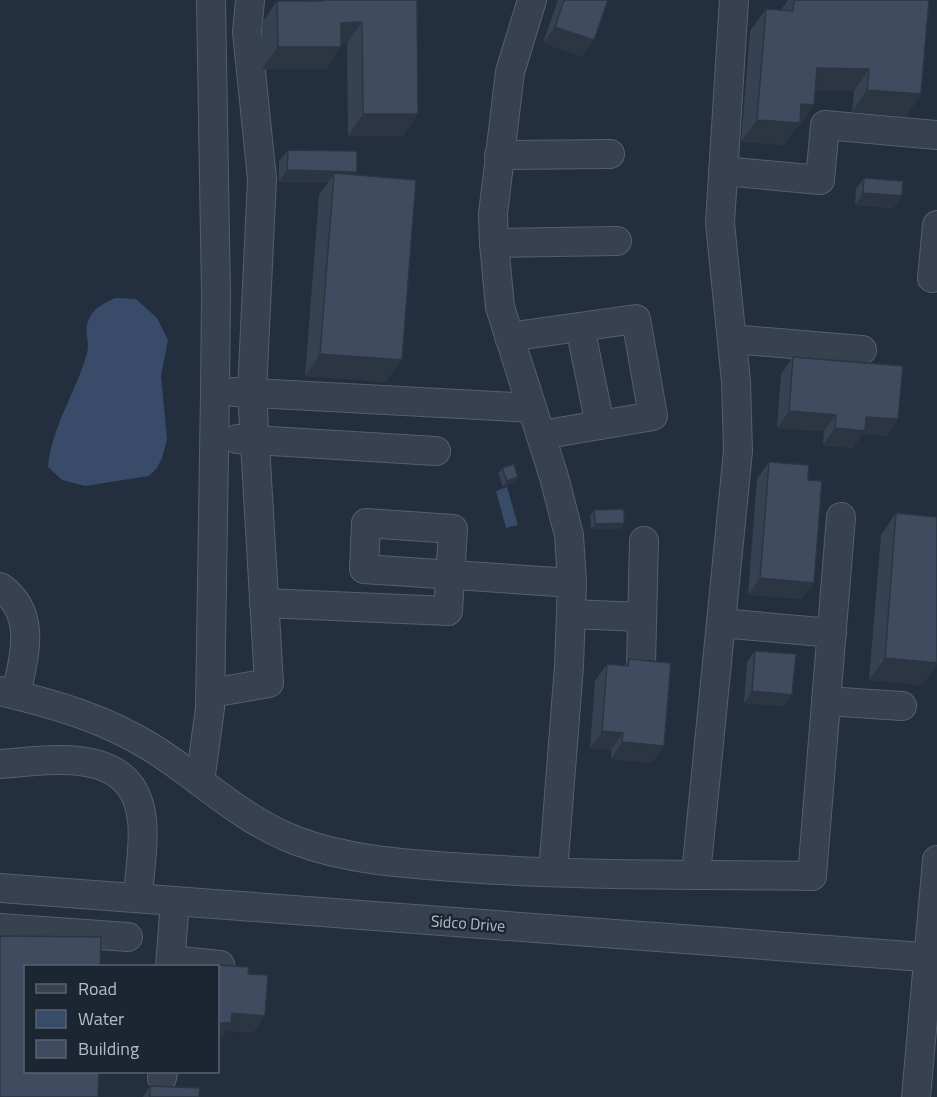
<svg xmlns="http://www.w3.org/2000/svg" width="937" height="1097" viewBox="0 0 937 1097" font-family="'Titillium Web',sans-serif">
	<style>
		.water { fill: #384b69 }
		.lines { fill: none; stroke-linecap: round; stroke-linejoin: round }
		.minor-casing { stroke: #555f6d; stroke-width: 30 }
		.minor { stroke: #37414f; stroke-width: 28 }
		.wall { fill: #364152 }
		.shaded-wall { fill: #2c3542 }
		.building { fill: #3f4c5f; stroke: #2c3542; stroke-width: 1.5 }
		.labels { text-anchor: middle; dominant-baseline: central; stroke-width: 5; stroke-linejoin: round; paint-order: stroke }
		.street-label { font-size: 16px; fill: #b3bcca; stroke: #1c2633 }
	</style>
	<rect width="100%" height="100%" fill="#232f3f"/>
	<g class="water">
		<path d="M115,298L136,299L157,318L168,340L161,376L167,439L162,458L157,468L149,476L85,486L62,480L48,467C52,425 76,393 87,353C90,343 84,332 88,321C93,308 103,304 115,298Z"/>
		<polygon points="507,487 518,525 506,528 496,491"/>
	</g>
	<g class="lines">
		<g class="minor-casing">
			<g id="minor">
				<polyline points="532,0 510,72 493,214 494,243 500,307 554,477 569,535 572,583 569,666 553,872"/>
				<polyline points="499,155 610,154"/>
				<polyline points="723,171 820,180 825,125 937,135"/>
				<polyline points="494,243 617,241"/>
				<polyline points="932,278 937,225"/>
				<polyline points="580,327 600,425"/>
				<polyline points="509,337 636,319 653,416 541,435"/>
				<polyline points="732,339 862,350"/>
				<polyline points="234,392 532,408"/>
				<polyline points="237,439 436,451"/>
				<path d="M0,587C38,613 24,657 16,694"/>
				<polyline points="264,603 448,611 453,529 366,523 364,569 572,583"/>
				<polyline points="571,614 642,617"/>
				<polyline points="721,623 832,633"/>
				<polyline points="641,664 644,541"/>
				<path d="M0,691C54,704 104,718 152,748C202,779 241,820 297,841C350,861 410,864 467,868C581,876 697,874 812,876L841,517"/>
				<polyline points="211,693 269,683 252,393 262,179 247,32 250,0"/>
				<polyline points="826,701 902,706"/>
				<path d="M0,764C53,760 134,745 142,820C145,845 139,873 138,898"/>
				<polyline points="200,782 210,708 215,391 216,295 211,0"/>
				<polyline points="696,874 738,451 736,382 720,223 734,0"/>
				<polyline points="0,888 937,958"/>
				<polyline points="0,928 128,937"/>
				<polyline points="171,960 220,965"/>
				<polyline points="170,966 175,901"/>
				<polyline points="162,1078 163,1072"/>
				<polyline points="916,1097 937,860"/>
			</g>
		</g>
		<use href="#minor" class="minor"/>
	</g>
	<g class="wall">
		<polygon points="308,0 417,0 403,136 348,136 347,44 341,44 341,47 326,69 262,69 262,23 277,1 308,1"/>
		<polygon points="558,0 608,0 582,57 543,43"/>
		<polygon points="788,0 929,0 921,94 906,116 852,112 854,91 816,90 799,127 797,127 784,145 741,142 750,31 766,9 781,10"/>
		<polygon points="288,150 357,172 354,175 386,382 305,376 319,195 328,183 279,182 279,161"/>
		<polygon points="864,178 902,196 893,208 855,205 856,189"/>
		<polygon points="793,357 898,419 887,436 862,434 853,448 823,445 824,431 777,428 781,374"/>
		<polygon points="769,462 802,599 748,595 757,479"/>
		<polygon points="502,468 518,477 514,483 503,487 498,473"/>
		<polygon points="594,510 624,523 620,529 591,529 590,516"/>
		<polygon points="896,513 937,663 922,685 869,680 881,535"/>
		<polygon points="755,651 784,706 744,703 747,662"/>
		<polygon points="629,659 652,763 611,759 611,750 590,748 595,681 607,664 624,666"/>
		<polygon points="150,1086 199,1097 143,1097"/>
	</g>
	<g class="shaded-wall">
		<polygon points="362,22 347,44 326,45 341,23"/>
		<polygon points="555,27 594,40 582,57 543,43"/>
		<polygon points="278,47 341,47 326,69 262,69"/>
		<polygon points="817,68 869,69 854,91 802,90"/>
		<polygon points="867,90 921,94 906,116 852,112"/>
		<polygon points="801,104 814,105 799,127 797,127 784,145 741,142 757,120"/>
		<polygon points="363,114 418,114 403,136 348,136"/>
		<polygon points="287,170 357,172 349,183 334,173 328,183 279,182"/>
		<polygon points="863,193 902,196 893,208 855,205"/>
		<polygon points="320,354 402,360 386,382 305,376"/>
		<polygon points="789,411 836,415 824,431 777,428"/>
		<polygon points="866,417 898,419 887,436 862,434 853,448 823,445 835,428"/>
		<polygon points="518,477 514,483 503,487 507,481"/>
		<polygon points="624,523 620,529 591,529 595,524"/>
		<polygon points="760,578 814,583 802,599 748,595"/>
		<polygon points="885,658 937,663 937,664 922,685 869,680"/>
		<polygon points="752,691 792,695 784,706 744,703"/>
		<polygon points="602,731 623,733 611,750 590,748"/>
		<polygon points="622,742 664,746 652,763 611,759"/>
		<polygon points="232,1013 265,1016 253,1033 226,1031 220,1040 218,1040 218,1023"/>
	</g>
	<g class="building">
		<polygon points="321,0 417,0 418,114 363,114 362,22 341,23 341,47 278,47 277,1 322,1"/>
		<polygon points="564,0 608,0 594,40 555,27"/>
		<polygon points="794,0 929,0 921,94 867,90 869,69 817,68 814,105 801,104 800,123 757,120 766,9 793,11"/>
		<polygon points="288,150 357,151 357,172 287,170"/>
		<polygon points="334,173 416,180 402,360 320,354"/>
		<polygon points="864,178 903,181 902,196 863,193"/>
		<polygon points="793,357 903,366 898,419 866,417 865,431 835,428 836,415 789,411"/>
		<polygon points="769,462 809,465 808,480 822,481 814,583 760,578"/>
		<polygon points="514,464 518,477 507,481 502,468"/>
		<polygon points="624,509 624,523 595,524 594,510"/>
		<polygon points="896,513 937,517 937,663 885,658"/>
		<polygon points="755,651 796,654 792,695 752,691"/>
		<polygon points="629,659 671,663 664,746 622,742 623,733 602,731 607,664 628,666"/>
		<polygon points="0,936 101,937 100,966 26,966 26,1071 99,1071 98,1097 0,1097"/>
		<polygon points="216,965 249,967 248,974 268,975 265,1016 232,1013 231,1023 218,1023 218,966 216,966"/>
		<polygon points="150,1086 200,1088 199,1097 150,1097"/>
	</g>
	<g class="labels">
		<g class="street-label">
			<text transform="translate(468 923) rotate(4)">Sidco Drive</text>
		</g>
	</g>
	<rect x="24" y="965" width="195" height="108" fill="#1c2633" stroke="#58626f" stroke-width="1.5"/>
	<rect x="36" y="984" width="30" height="9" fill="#37414f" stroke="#58626f" stroke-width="1.5"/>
	<text x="78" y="995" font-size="18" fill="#b3bcca">Road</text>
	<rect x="36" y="1010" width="30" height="18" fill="#384b69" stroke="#58626f" stroke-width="1.5"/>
	<text x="78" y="1025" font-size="18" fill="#b3bcca">Water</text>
	<rect x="36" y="1040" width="30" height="18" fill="#3f4c5f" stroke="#58626f" stroke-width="1.5"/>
	<text x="78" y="1055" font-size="18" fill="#b3bcca">Building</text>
</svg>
